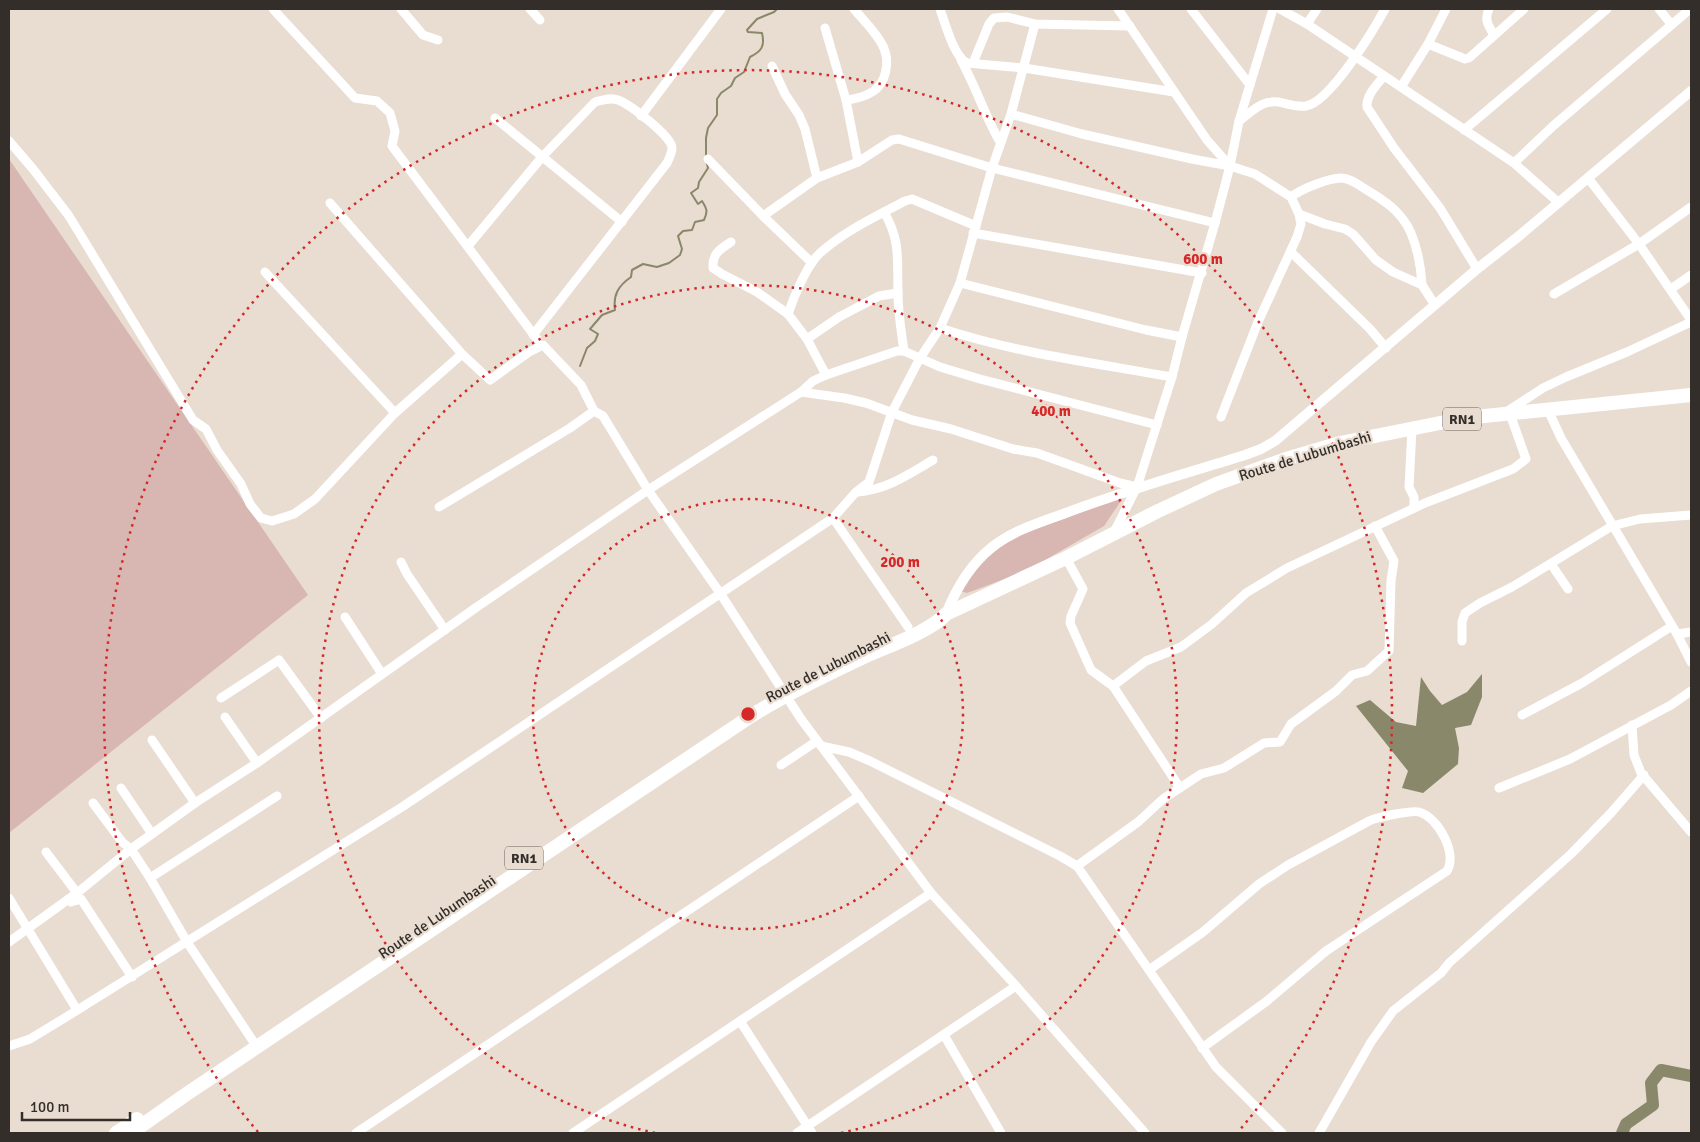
<svg xmlns="http://www.w3.org/2000/svg" width="1700" height="1142" viewBox="0 0 1700 1142" font-family="Signika,sans-serif">
	<style>
		.green { fill: #d8b7b3 }
		.water { fill: #89886a }
		.lines { fill: none; stroke-linecap: round; stroke-linejoin: round }
		.stream { stroke: #89886a; stroke-width: 2 }
		.river { stroke: #89886a; stroke-width: 12 }
		.minor { stroke: #fff; stroke-width: 9 }
		.tertiary { stroke: #fff; stroke-width: 10 }
		.trunk { stroke: #fff; stroke-width: 14 }
		.ring { fill: none; stroke: #d62828; stroke-width: 2.5; stroke-dasharray: 2.5 5 }
		.labels { text-anchor: middle; dominant-baseline: central; stroke-width: 4.5; stroke-linejoin: round; paint-order: stroke }
		.shield { fill: #e9dcd0; stroke: #6a625c; stroke-width: 1 }
		.shield-label { font-size: 14px; font-weight: bold; fill: #332e2a }
		.street-label { font-size: 15px; fill: #332e2a; stroke: #e9dcd0 }
		.centre { fill: #d62828; stroke: #e9dcd0; stroke-width: 2.5 }
		.ring-label { font-size: 15px; text-anchor: middle; font-weight: bold; fill: #d62828; stroke: #e9dcd0; stroke-width: 4.5; stroke-linejoin: round; paint-order: stroke }
	</style>
	<rect width="100%" height="100%" fill="#e9dcd0"/>
	<g class="green">
		<polygon points="9,159 308,595 9,833"/>
		<polygon points="1125,495 1104,526 1026,571 967,593 960,591 980,561 1015,533"/>
	</g>
	<polygon class="water" points="1482,674 1482,697 1471,725 1455,728 1459,748 1458,764 1423,793 1402,788 1408,771 1356,706 1370,700 1396,722 1416,726 1421,677 1430,691 1442,705 1467,692"/>
	<g class="lines">
		<g class="stream">
			<path d="M706,157V138L708,128L717,115V99L721,93L731,86L735,78L744,72L750,57C762,51 765,46 762,33L748,32L747,30L757,19L774,12L777,9"/>
			<path d="M580,366L587,348L595,341L598,334L590,329L602,315L615,310C613,295 618,286 631,277L632,270L643,264L657,267L669,263L680,255L682,249L678,236L683,231L692,230L695,222L704,220C708,211 707,209 702,201L698,204L691,193L698,188L699,182L708,168L707,164"/>
		</g>
		<polyline class="river" points="1622,1133 1626,1124 1653,1105 1651,1083 1661,1070 1691,1076"/>
		<g class="minor">
			<polyline points="273,9 355,98 377,101 390,113 395,131 392,146 537,339"/>
			<polyline points="401,9 423,35 438,40"/>
			<polyline points="530,9 540,20"/>
			<path d="M940,9C945,23 954,57 967,63L1024,68L1174,92"/>
			<polyline points="1118,9 1207,140 1230,166"/>
			<polyline points="1191,9 1250,85"/>
			<polyline points="1280,9 1307,24 1514,163 1559,203"/>
			<path d="M1489,9C1484,20 1488,25 1494,35"/>
			<polyline points="1659,9 1671,24"/>
			<polyline points="1307,24 1317,9"/>
			<polyline points="825,28 846,100 858,162"/>
			<polyline points="1428,44 1465,59 1469,58 1524,9"/>
			<path d="M961,60C976,87 985,116 1000,142"/>
			<polyline points="973,63 989,24 994,18 1007,17 1035,24 1130,26"/>
			<polyline points="772,66 785,94 799,115 805,129 817,178"/>
			<path d="M1384,76C1377,85 1366,95 1367,107L1394,148L1440,208L1477,269"/>
			<polyline points="1401,87 1428,44 1446,9"/>
			<path d="M846,100C855,99 864,97 872,92C887,83 890,61 883,46C876,32 864,21 854,9"/>
			<polyline points="1011,114 1082,134 1192,159 1230,166 1255,174 1291,197 1299,214 1301,224 1297,237 1258,322 1221,417"/>
			<polyline points="641,116 721,9"/>
			<polyline points="495,118 622,222"/>
			<path d="M1239,121C1254,110 1263,98 1283,103C1290,105 1298,107 1306,106C1330,102 1373,31 1385,9"/>
			<polyline points="1464,130 1607,9"/>
			<polyline points="9,141 33,169 69,216 193,420 206,429 217,450 241,484 250,504 261,518 272,521 294,514 315,499 395,413 462,354 490,380 529,352 543,345 581,385 594,411 603,416 648,490 720,593 801,719 931,893 1016,986 1145,1133"/>
			<polyline points="708,159 763,216 812,263"/>
			<polyline points="1514,163 1553,126 1690,9"/>
			<polyline points="1588,178 1639,244 1691,320"/>
			<path d="M1291,197C1301,189 1329,178 1341,178C1349,178 1356,183 1362,187C1382,199 1401,210 1411,233C1418,250 1421,267 1422,285"/>
			<polyline points="330,203 462,354"/>
			<path d="M884,212C901,241 897,260 898,292C898,312 901,331 904,351"/>
			<polyline points="1299,214 1325,224 1345,229 1353,234 1376,260 1393,272 1422,285 1435,305"/>
			<polyline points="763,216 817,178 858,162 892,140 899,139 992,168 1215,223"/>
			<polyline points="973,233 1202,273"/>
			<path d="M731,242C720,249 712,254 713,268L722,274L757,292L788,314"/>
			<path d="M468,246L542,157L595,102C603,100 610,97 618,100C629,104 672,136 672,148C672,153 669,159 667,163L533,335"/>
			<polyline points="1291,252 1370,329 1386,348"/>
			<polyline points="265,272 395,413"/>
			<polyline points="960,283 1146,330 1182,337"/>
			<polyline points="1671,289 1691,275"/>
			<polyline points="1554,294 1639,244 1691,207"/>
			<path d="M940,328C1015,353 1095,363 1172,377"/>
			<path d="M807,339L788,314C794,296 807,265 820,253C844,231 877,216 905,201L912,199L976,226"/>
			<polyline points="826,375 807,339 839,317 879,296 898,293"/>
			<polyline points="801,392 844,398 866,403 912,420 951,429 1013,449 1037,453 1120,483 1137,487"/>
			<polyline points="1548,410 1561,438 1677,634 1691,662"/>
			<polyline points="1506,412 1543,388 1566,377 1627,352 1691,322"/>
			<polyline points="1412,429 1409,487 1414,497 1414,508"/>
			<path d="M858,492C888,489 907,475 933,460"/>
			<polyline points="439,507 570,428 594,411"/>
			<polyline points="833,518 908,627"/>
			<polyline points="1113,534 1137,487 1172,377 1182,337 1215,223 1230,166 1239,121 1273,9"/>
			<polyline points="1066,558 1083,589 1071,616 1070,623 1091,670 1113,686 1146,661 1181,647 1212,624 1246,593 1287,568 1425,503 1513,469 1526,459 1510,414"/>
			<polyline points="401,562 407,574 445,630"/>
			<polyline points="1551,564 1568,589"/>
			<polyline points="345,617 382,674"/>
			<polyline points="1677,634 1691,632"/>
			<polyline points="1462,641 1462,622 1465,613 1480,603 1512,587 1612,526 1640,519 1691,515"/>
			<polyline points="1113,686 1180,788"/>
			<polyline points="221,698 279,660 321,718"/>
			<polyline points="1522,715 1582,683 1672,626"/>
			<polyline points="225,717 257,763"/>
			<polyline points="1632,725 1634,755 1641,773 1691,832"/>
			<polyline points="152,740 195,803"/>
			<polyline points="821,746 849,752 870,761 1060,856 1077,866 1216,1067 1282,1133"/>
			<polyline points="781,765 817,741"/>
			<polyline points="121,788 152,834"/>
			<polyline points="1499,788 1570,759 1671,705 1691,691"/>
			<polyline points="46,852 77,893"/>
			<polyline points="1077,866 1138,822 1163,799 1201,774 1224,768 1264,743 1280,742 1291,724 1336,691 1352,675 1367,671 1389,651 1391,581 1394,561 1375,526"/>
			<polyline points="150,878 277,796"/>
			<polyline points="9,898 77,1010"/>
			<polyline points="71,902 81,899 132,977"/>
			<polyline points="9,942 77,893 131,849 122,842 93,803"/>
			<path d="M1149,970L1203,932L1259,884L1288,865L1369,821C1377,817 1412,810 1419,812C1438,817 1458,854 1447,871L1326,951L1267,1001L1202,1048"/>
			<polyline points="740,1021 812,1133"/>
			<polyline points="944,1035 1001,1133"/>
			<polyline points="9,1046 30,1039 63,1019 402,807 833,518 856,492 869,482 892,412 920,358 940,328 960,283 992,168 1011,114 1035,24"/>
			<polyline points="257,1047 187,942 150,878 131,849 195,803 257,763 474,609 648,490 801,392 813,381 826,375 897,351 904,351 940,367 980,379 1157,425"/>
			<polyline points="356,1133 859,796"/>
			<polyline points="573,1133 931,893"/>
			<polyline points="797,1133 1016,986"/>
			<polyline points="1319,1133 1371,1042 1393,1011 1441,973 1449,963 1571,854 1610,814 1644,775"/>
		</g>
		<path class="tertiary" d="M946,614C956,589 970,565 991,548C1012,531 1038,523 1063,514C1123,491 1184,474 1245,455L1261,449L1275,441L1477,269L1519,236L1691,91"/>
		<g class="trunk">
			<polyline points="116,1133 137,1119"/>
			<path d="M131,1133L188,1093L751,716C788,693 826,675 866,656C888,646 931,631 946,614L1066,558L1158,511L1216,484L1286,459L1340,443L1465,418L1691,395"/>
		</g>
	</g>
	<g class="ring">
		<circle cx="748" cy="714" r="215"/>
		<path d="M655 1133A429 429 0 1 1 841 1133"/>
		<path d="M258 1132A644 644 0 1 1 1238 1132"/>
	</g>
	<g class="labels">
		<g class="shield">
			<rect x="1443" y="407.5" width="38" height="23" rx="4"/>
			<rect x="505" y="846.5" width="38" height="23" rx="4"/>
		</g>
		<g class="shield-label">
			<text x="1462" y="419">RN1</text>
			<text x="524" y="858">RN1</text>
		</g>
		<g class="street-label">
			<text transform="translate(1305 456) rotate(-17)">Route de Lubumbashi</text>
			<text transform="translate(828 667) rotate(-27)">Route de Lubumbashi</text>
			<text transform="translate(437 917) rotate(-34)">Route de Lubumbashi</text>
		</g>
	</g>
	<circle cx="748" cy="714" r="8" class="centre"/>
	<g class="ring-label">
		<text x="1203" y="264">600 m</text>
		<text x="1051" y="416">400 m</text>
		<text x="900" y="567">200 m</text>
	</g>
	<rect width="1700" height="1142" fill="none" stroke="#332e2a" stroke-width="20"/>
	<path d="M22 1112v8h108v-8" fill="none" stroke="#332e2a" stroke-width="2.5"/>
	<text x="30" y="1112" font-size="15" fill="#332e2a" stroke="#e9dcd0" stroke-width="4" paint-order="stroke">100 m</text>
</svg>
